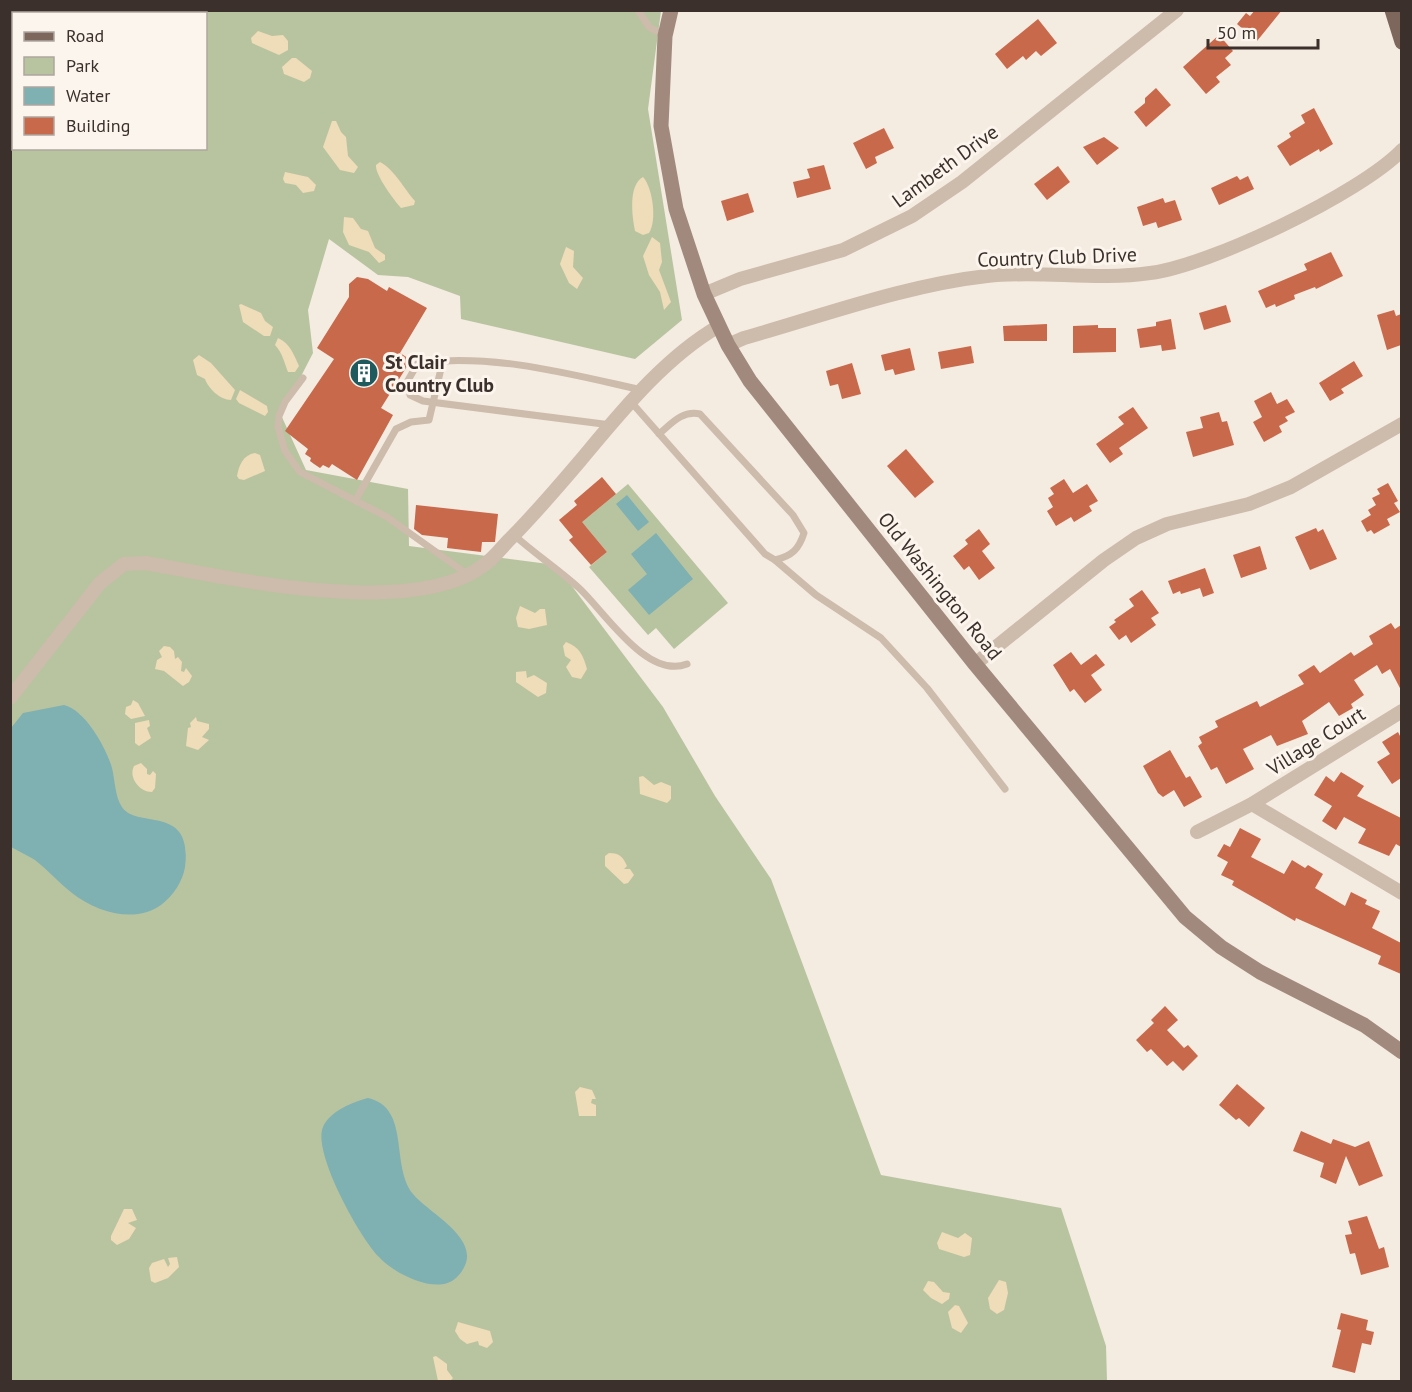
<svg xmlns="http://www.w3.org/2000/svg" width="1412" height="1392" viewBox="0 0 1412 1392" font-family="'PT Sans',sans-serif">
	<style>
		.green { fill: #b8c4a0; fill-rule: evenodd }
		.sand { fill: #efdcb8 }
		.water { fill: #7fb0b2 }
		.building { fill: #c8694b }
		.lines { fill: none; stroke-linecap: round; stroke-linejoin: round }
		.lane { stroke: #cdbbac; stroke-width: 7 }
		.street { stroke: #cdbbac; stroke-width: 14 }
		.secondary { stroke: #a18a7d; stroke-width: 15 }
		.primary { stroke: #7d675c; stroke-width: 15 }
		.labels { text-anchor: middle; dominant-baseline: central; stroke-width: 6; stroke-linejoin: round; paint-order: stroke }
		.street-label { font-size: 20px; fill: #3b302b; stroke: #fbf5ee }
		.poi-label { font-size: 20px; font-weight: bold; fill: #3b302b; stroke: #fbf5ee; text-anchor: start }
	</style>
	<rect width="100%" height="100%" fill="#f4ebe1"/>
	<g class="green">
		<path d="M11,11H661L648,109L682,320L635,359L461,319L460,296L408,277L378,275L329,239L308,310L313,353L281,415L306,470L408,489L409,546L556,565L663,707L715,796L771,879L881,1175L1061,1208L1106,1346L1107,1381H11ZM14,14H206V148H14Z"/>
		<polygon points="628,484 728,603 674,649 656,628 648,635 589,567 607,552 586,527 575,522 588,517"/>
	</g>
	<g class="sand">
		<polygon points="258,31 272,36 283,35 288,41 288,50 279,55 252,43 251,38"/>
		<polygon points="292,58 296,58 312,71 310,78 304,82 284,74 282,67"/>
		<polygon points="332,121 336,121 341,132 346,137 348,156 358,167 354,173 340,170 323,147"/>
		<path d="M380,162C394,169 405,190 415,201L414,205L401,208C394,200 375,175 376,165Z"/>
		<polygon points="285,172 308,177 316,185 314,191 303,193 296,185 285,183 283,179"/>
		<path d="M643,177C653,188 657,221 649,233L643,235L635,231C632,216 628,185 643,177Z"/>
		<polygon points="344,217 353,218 361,229 368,231 375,248 385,255 385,260 379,263 369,252 349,245 343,232"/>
		<polygon points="652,237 660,243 662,262 659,270 671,302 664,310 660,292 649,275 643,256"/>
		<polygon points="566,247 574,251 573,267 583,278 577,289 569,283 560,264"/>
		<polygon points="241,304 261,313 265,321 273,327 270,336 264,336 243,322 239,305"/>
		<path d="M278,338C290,343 294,355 299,366L295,372H288C284,362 283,354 275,345Z"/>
		<path d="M199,355L211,363L235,390L231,400C220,400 208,388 205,379L197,375L193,360Z"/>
		<polygon points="240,390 267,406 268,412 265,416 239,403 236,399"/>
		<path d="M255,453L260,455L265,471L244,480L239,479L237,476C239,465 243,455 255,453Z"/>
		<polygon points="520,606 535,613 540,609 545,609 547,625 529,629 518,627 516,618"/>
		<path d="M566,642C579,647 583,654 587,669L581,679L572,677L566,667L571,660L565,656L563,646Z"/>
		<polygon points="164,646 170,647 174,651 175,659 178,657 182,662 181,671 184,672 186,668 192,676 189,682 183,686 164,671 155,669 157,660 162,657 159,651"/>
		<polygon points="526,671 527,678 534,675 547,683 546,693 538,697 516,682 516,672"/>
		<polygon points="133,700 138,703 145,716 131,719 125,714 126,707 131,705"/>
		<polygon points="196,717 197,721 209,724 209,729 202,737 209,740 198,750 186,746 188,728 191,727 190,723"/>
		<polygon points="149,720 150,726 147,728 151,738 139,746 135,743 135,723"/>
		<path d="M141,763L147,769V774L150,775L153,771L156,774L155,788L152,792C140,792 128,778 134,766Z"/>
		<polygon points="643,776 654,785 661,782 671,786 671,799 667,803 640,794 639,777"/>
		<path d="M609,853C620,853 623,857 627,866L624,869H630L634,875L628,883L624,884L605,866V856Z"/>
		<polygon points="580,1087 592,1090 596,1099 592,1099 591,1103 596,1105 596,1116 579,1116 575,1092"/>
		<polygon points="124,1209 132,1209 137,1220 128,1223 136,1228 129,1239 117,1245 111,1240 111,1236"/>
		<polygon points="942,1232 958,1238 965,1233 972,1238 970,1255 964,1257 939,1249 937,1243"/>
		<polygon points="177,1257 179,1267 168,1278 155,1283 151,1281 149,1268 152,1263 164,1259 168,1267 170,1264 168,1258"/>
		<polygon points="999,1280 1006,1282 1008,1293 1004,1310 997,1314 990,1309 988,1298"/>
		<polygon points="928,1281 934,1282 943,1292 950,1293 949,1299 942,1304 931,1298 923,1290"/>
		<polygon points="955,1305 959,1306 968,1323 961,1333 952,1328 948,1312"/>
		<polygon points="458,1322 490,1331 493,1342 487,1348 479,1345 478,1341 467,1344 460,1339 455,1331"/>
		<polygon points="436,1356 447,1364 447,1370 453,1378 450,1381 438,1381 433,1357"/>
	</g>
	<g class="water">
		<polygon points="627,495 649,522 638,531 616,504"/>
		<polygon points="656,533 693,579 649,615 628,590 647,574 631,554"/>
		<path d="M64,705C85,710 106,747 112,768C115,780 115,797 122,807C137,830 193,803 185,867C183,881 173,896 161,905C135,924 96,912 72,893C59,883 48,870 35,860C27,855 18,851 11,847V728L23,713Z"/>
		<path d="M368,1098C411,1108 390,1165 413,1194C430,1215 492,1243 456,1278C437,1296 393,1273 379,1257C360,1238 312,1152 323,1127C330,1111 353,1102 368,1098Z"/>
	</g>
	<g class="building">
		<polygon points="1255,10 1282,10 1257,41 1237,24 1246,13 1250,16"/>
		<polygon points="1038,19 1057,43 1041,56 1036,51 1026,60 1023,56 1007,69 995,54"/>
		<polygon points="1219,35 1233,51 1225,58 1231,65 1216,77 1220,82 1206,94 1183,67"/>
		<polygon points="1156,88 1171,105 1146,127 1134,112 1145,103 1145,98"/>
		<polygon points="1314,108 1333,144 1320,152 1319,149 1290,166 1277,146 1291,137 1289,133 1305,123 1301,115"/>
		<polygon points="884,128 894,148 875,157 877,163 866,169 853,143"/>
		<polygon points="1104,137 1119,148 1097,165 1083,147"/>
		<polygon points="824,165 831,189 797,198 793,182 810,178 807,169"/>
		<polygon points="1058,166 1070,182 1047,200 1034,184"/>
		<polygon points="1237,176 1240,180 1248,176 1254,189 1219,205 1211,188"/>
		<polygon points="748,193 754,212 727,221 721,201"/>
		<polygon points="1163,198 1165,203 1175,200 1182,220 1158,228 1156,222 1143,226 1137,207"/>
		<polygon points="1331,252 1343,276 1316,289 1315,287 1294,295 1295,299 1276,307 1275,304 1266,308 1258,291 1307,270 1304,264"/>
		<polygon points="357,277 368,279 387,291 389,287 427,308 400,353 411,360 381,408 393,415 357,480 332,464 329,468 323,465 320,468 314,464 310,461 311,458 305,454 308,449 285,431 334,359 317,348 349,297 349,284"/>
		<polygon points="1226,305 1231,322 1204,330 1199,313"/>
		<polygon points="1394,310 1396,316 1401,314 1401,345 1387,350 1377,315"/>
		<polygon points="1171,319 1176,349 1162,351 1161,345 1140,348 1137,329 1156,326 1156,322"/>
		<polygon points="1047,324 1047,341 1004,341 1003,326"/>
		<polygon points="1098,325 1098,328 1116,328 1116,352 1073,353 1073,326"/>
		<polygon points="971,346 974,363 941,369 938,352"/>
		<polygon points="910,348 915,370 895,375 893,369 885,371 881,355"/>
		<polygon points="1354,361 1363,376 1341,389 1344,393 1330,401 1319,383"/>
		<polygon points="852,363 861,394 842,399 838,384 830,386 826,371"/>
		<polygon points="1271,392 1277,404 1287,399 1295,412 1285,417 1288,421 1279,426 1282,432 1264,442 1253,422 1262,417 1254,401"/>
		<polygon points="1133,407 1148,428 1119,448 1123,454 1110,463 1096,444 1124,424 1118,417"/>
		<polygon points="1219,412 1222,422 1227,421 1234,445 1193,457 1186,432 1203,428 1200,417"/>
		<polygon points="906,449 934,482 915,498 887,466"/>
		<polygon points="602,477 616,494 582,522 607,552 591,565 569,540 573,537 559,520 577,505 574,501"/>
		<polygon points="1064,479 1073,493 1087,484 1098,501 1089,506 1092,511 1074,522 1071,517 1056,526 1047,511 1053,507 1048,498 1054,494 1050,488"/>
		<polygon points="1388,483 1398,501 1394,503 1400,512 1387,519 1390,525 1374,534 1371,530 1367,532 1361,521 1371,515 1368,510 1376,505 1372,498 1380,494 1377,489"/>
		<polygon points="416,505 498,514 495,542 482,542 481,552 447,548 448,538 422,535 414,529"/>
		<polygon points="1316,528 1318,532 1323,529 1337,559 1310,570 1295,537"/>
		<polygon points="979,529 990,544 982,551 995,568 979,580 969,566 964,570 953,556 968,544 965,540"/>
		<polygon points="1260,546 1267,569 1241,578 1233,555"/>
		<polygon points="1205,568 1214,593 1203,597 1200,588 1181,594 1180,591 1173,594 1168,581"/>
		<polygon points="1142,590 1159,613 1151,618 1156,625 1131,643 1126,635 1119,640 1109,627 1116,622 1114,620 1134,606 1129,599"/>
		<polygon points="1391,623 1395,629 1401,625 1401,690 1390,669 1382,674 1377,665 1354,680 1364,695 1351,704 1353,708 1339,716 1329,702 1302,721 1308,734 1277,746 1271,735 1243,749 1254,769 1226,784 1217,767 1211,770 1198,746 1202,743 1199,737 1218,727 1215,721 1257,701 1260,707 1304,684 1298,675 1314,665 1320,673 1351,652 1354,656 1373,644 1369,636"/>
		<polygon points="1071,652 1081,665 1096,654 1105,665 1091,675 1102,690 1085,703 1074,689 1070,692 1053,665"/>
		<polygon points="1398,732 1401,738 1401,778 1392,784 1377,762 1390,754 1382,742"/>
		<polygon points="1170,750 1186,778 1190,776 1202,797 1184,807 1174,790 1163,797 1158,793 1143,766"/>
		<polygon points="1341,772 1364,786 1357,796 1401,818 1401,847 1396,844 1389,856 1358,843 1366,829 1344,817 1336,830 1322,821 1332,806 1314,795 1326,776 1334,782"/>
		<polygon points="1240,828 1261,839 1251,857 1284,874 1292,860 1305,868 1308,865 1323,874 1315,888 1345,906 1351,892 1367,900 1365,904 1380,911 1372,928 1401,943 1401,974 1378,964 1381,956 1296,918 1295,921 1232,885 1234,881 1221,875 1228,862 1217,856 1224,844 1230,847"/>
		<polygon points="1165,1006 1178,1020 1167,1030 1184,1048 1188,1045 1198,1056 1183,1071 1173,1061 1167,1066 1151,1049 1147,1052 1136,1040 1154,1023 1151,1020"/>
		<polygon points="1237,1084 1265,1108 1249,1127 1239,1118 1236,1120 1219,1105"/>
		<polygon points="1301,1131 1331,1144 1333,1139 1355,1147 1369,1141 1383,1176 1359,1186 1346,1156 1336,1184 1320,1177 1324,1163 1293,1151"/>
		<polygon points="1367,1216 1379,1249 1384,1247 1389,1267 1361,1275 1355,1253 1350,1254 1345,1235 1352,1234 1348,1221"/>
		<polygon points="1341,1313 1368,1320 1366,1330 1374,1332 1371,1345 1362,1343 1355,1373 1332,1367 1341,1330 1337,1329"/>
	</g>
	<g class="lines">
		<g class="lane">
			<polyline points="638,10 649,27 665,36"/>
			<polyline points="303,378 285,402 279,416 278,427 285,451 300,472 387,517 467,574"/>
			<path d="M632,403L765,554L775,560C792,556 799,549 804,533L793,515L700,414C682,410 671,424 659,434"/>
			<path d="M611,425L423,401L410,395L407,382L418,363C493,353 570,374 642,390"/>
			<polyline points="355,501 396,429 411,422 429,420 443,360"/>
			<path d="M514,535C535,554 558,569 579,588C604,611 647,680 687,664"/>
			<polyline points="775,560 816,595 881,638 927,688 1005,789"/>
		</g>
		<g class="street">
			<polyline points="704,294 740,279 843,250 912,216 962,182 1177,10"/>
			<path d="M728,345L744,338C822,316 906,285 987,276C1041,270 1096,281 1150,273C1209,266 1361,193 1402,150"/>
			<polyline points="975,664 1104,560 1136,538 1167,524 1249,504 1291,487 1402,424"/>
			<path d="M10,698L100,583L124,564L146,563C230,578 413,620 484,565C494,558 502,547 510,539C535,514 557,488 580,461C621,412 664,358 719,326"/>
			<polyline points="1252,804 1402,893"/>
			<polyline points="1197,832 1252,804 1402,711"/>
		</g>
		<polyline class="secondary" points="671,10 665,36 661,126 676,209 704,294 728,345 750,381 975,664 1185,917 1221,947 1260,972 1364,1025 1402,1052"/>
		<polyline class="primary" points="1392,10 1402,42"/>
	</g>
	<defs>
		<g id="building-disc" transform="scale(1.5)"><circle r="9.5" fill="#1f5a5e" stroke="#fbf5ee"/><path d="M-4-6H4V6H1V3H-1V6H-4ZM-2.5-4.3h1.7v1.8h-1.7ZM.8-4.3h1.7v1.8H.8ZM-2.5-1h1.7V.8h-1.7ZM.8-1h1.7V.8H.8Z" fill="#fff"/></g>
	</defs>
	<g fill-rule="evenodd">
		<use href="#building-disc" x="364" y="373"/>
	</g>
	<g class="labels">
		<g class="street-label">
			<text transform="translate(945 166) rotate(-36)">Lambeth Drive</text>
			<text transform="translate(1057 257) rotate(-2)">Country Club Drive</text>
			<text transform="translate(940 586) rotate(51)">Old Washington Road</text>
			<text transform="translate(1316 741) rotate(-32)">Village Court</text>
		</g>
		<g class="poi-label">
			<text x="385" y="362">St Clair<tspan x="385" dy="23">Country Club</tspan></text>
		</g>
	</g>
	<rect width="1412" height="1392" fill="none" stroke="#3b302b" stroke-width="24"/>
	<rect x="12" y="12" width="195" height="138" fill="#fbf5ee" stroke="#aea6a0" stroke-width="1.5"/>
	<rect x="24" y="32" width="30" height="9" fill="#7d675c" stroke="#aea6a0" stroke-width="1.5"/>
	<text x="66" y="42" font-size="18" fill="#3b302b">Road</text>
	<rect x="24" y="57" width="30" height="18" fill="#b8c4a0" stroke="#aea6a0" stroke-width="1.5"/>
	<text x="66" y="72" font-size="18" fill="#3b302b">Park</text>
	<rect x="24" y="87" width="30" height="18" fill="#7fb0b2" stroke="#aea6a0" stroke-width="1.5"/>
	<text x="66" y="102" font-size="18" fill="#3b302b">Water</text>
	<rect x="24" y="117" width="30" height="18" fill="#c8694b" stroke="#aea6a0" stroke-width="1.5"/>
	<text x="66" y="132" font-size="18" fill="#3b302b">Building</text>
	<path d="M1208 39v9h110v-9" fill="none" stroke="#3b302b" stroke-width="3"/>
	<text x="1217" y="39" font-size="18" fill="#3b302b" stroke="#fbf5ee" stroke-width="4.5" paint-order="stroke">50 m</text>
</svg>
